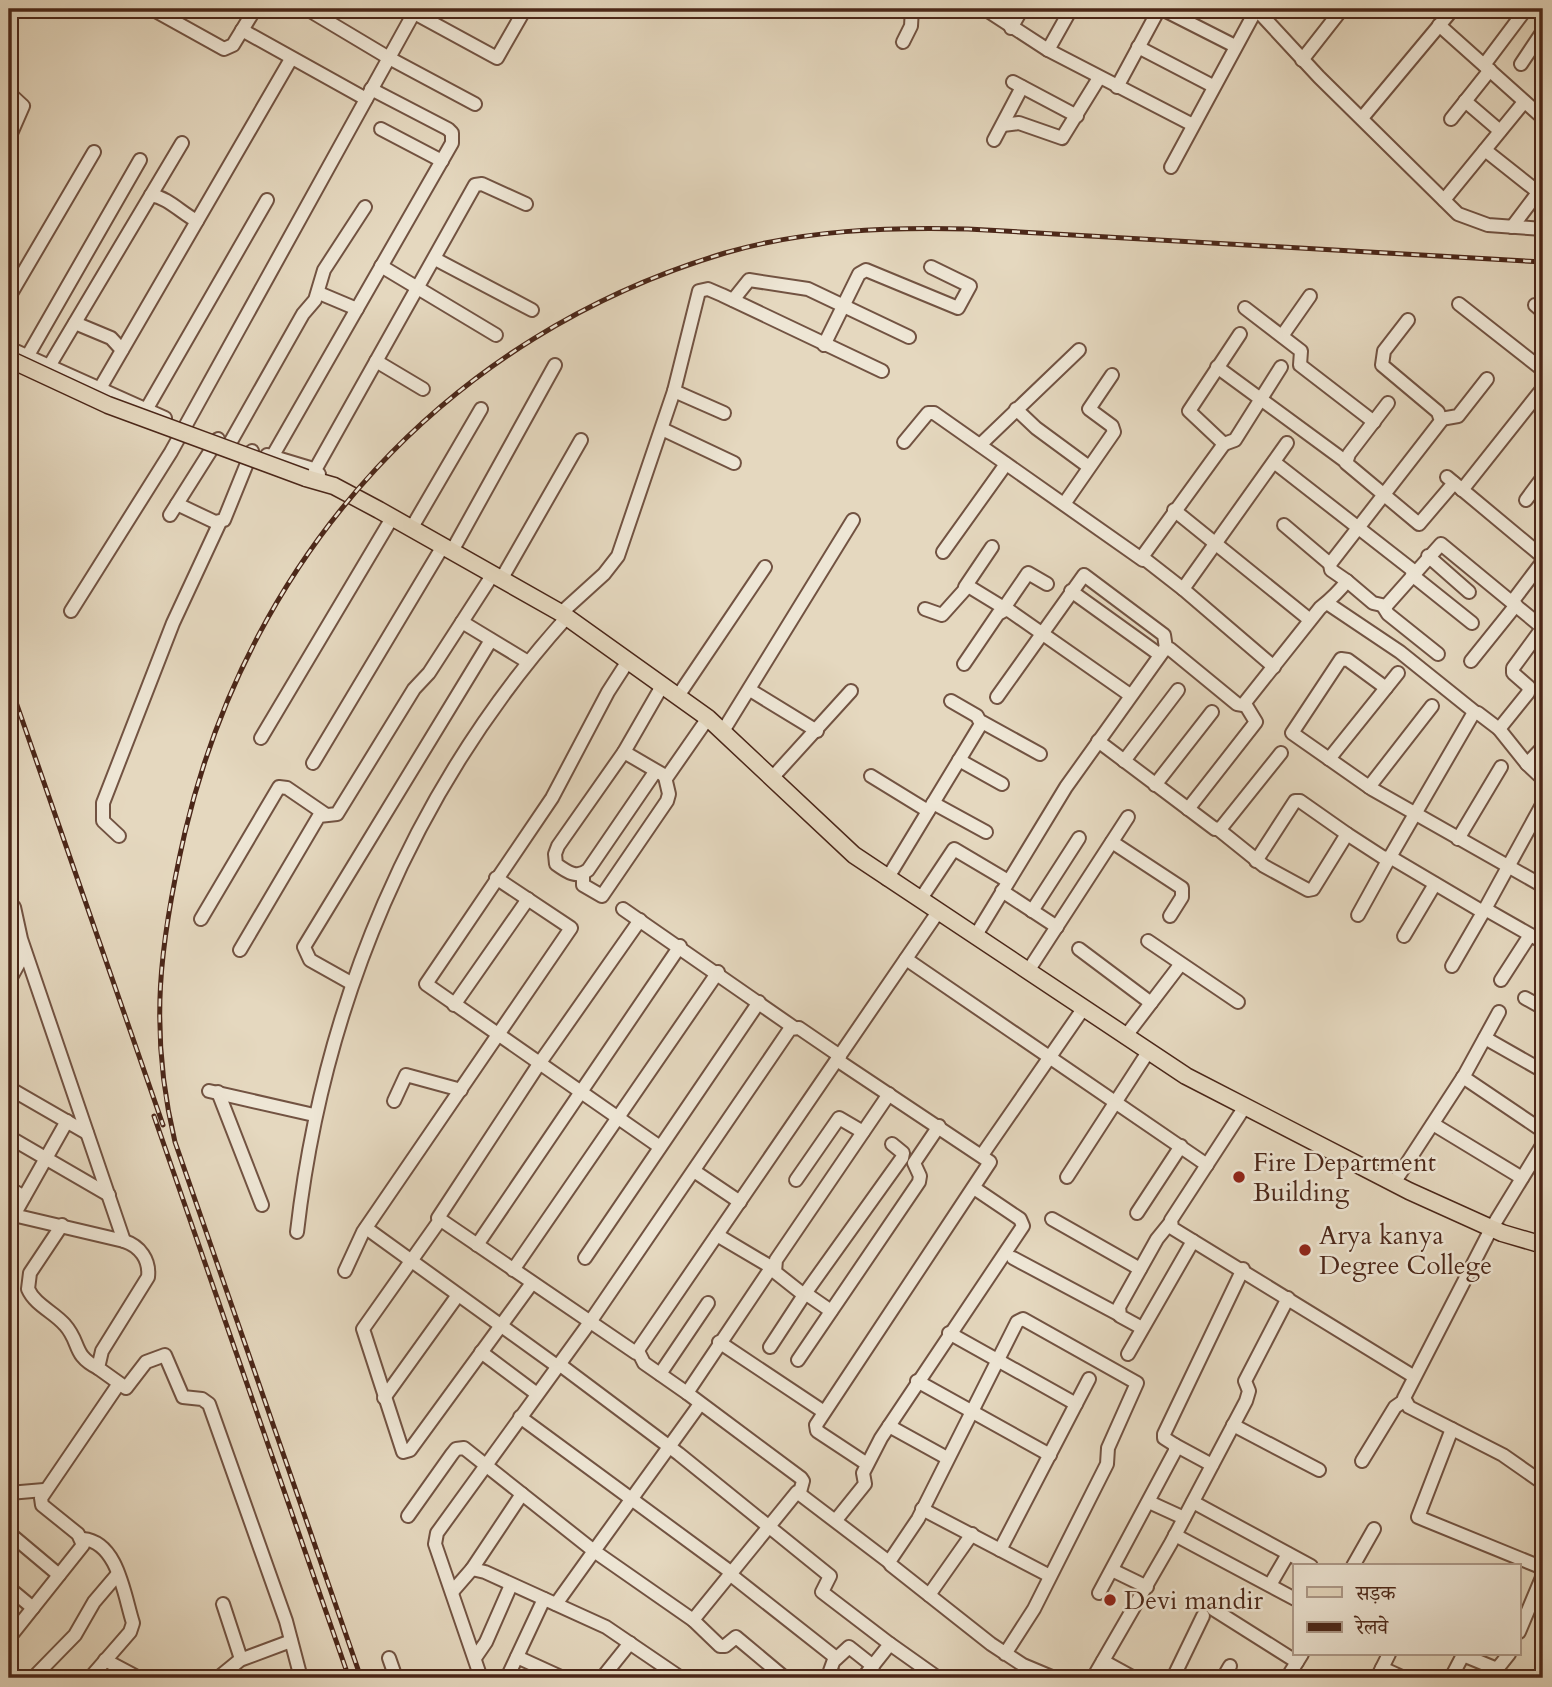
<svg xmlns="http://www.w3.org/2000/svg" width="1552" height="1687" viewBox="0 0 1552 1687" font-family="Cardo,'Noto Serif Devanagari',serif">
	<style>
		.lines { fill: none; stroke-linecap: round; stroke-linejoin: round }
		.minor-casing { stroke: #725342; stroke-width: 16 }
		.major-casing { stroke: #4b2719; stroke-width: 19 }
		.minor { stroke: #eee6d5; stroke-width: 12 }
		.major { stroke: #e5d8bf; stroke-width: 16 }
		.rail-casing { stroke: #4b2719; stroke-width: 5 }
		.rail { stroke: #eee6d5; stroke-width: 2.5; stroke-dasharray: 8; stroke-linecap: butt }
		.major-bridge-casing { stroke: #4b2719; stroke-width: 19; stroke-linecap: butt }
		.major-bridge { stroke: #e5d8bf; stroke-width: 16 }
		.poi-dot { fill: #8f2418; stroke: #eee6d5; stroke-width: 2.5 }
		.labels { text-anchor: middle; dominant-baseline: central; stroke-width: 5; stroke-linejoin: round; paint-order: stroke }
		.poi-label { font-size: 26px; fill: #4b2719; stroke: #eee6d5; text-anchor: start }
	</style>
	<rect width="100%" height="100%" fill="#e5d8bf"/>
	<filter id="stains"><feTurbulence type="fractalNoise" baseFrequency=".00286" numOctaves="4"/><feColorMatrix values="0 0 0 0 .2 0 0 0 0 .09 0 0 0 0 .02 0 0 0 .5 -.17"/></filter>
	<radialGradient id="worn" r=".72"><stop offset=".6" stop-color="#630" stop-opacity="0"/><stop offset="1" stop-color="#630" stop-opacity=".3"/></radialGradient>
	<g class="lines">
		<g class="minor-casing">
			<g id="minor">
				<polyline points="152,9 224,49 233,45 255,9"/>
				<polyline points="307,9 389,58 475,104"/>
				<polyline points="407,9 497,58 525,9"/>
				<polyline points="985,9 1048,50 1193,125"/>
				<polyline points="1256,9 1319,77 1458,214 1488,225 1543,229"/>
				<polyline points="1542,9 1543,10"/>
				<polyline points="1439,25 1543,118"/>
				<polyline points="1011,28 1022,9"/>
				<polyline points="242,30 366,99"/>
				<polyline points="903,42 911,26 912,9"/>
				<polyline points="1138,47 1213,86"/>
				<polyline points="1048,50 1071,9"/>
				<polyline points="1302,60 1342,9"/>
				<polyline points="1521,64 1543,31"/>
				<polyline points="1484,65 1526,9"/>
				<polyline points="1013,82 1077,116"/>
				<polyline points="1117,87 1158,11 1166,11 1235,46"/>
				<polyline points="9,93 23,106 9,138"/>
				<polyline points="1465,101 1500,131"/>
				<polyline points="1362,118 1453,9"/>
				<polyline points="1451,119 1490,70"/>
				<polyline points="1003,125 1019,123 1062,138 1099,78"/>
				<polyline points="381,129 442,161"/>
				<polyline points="994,140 1022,87"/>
				<polyline points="1485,150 1538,192"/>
				<polyline points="1171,167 1256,10"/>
				<path d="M151,195C169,198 181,213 197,221"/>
				<polyline points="1444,200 1524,102"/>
				<polyline points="1512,227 1543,186"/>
				<polyline points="435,259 532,310"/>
				<polyline points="381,266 496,335"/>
				<polyline points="319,293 357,309"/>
				<polyline points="9,297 94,152"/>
				<polyline points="733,300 749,280 808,289 909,337"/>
				<polyline points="1459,304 1543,370"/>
				<polyline points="1535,305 1543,312"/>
				<polyline points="1245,308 1301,351 1300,365 1374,422"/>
				<polyline points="75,323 111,338 122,350"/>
				<polyline points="1282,336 1310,296"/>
				<polyline points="824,345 859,274 866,270 958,308 970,286 931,267"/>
				<polyline points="9,348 165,418"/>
				<polyline points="27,357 140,160"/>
				<polyline points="376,361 423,389"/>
				<polyline points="1217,367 1345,461"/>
				<polyline points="48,368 182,143"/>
				<polyline points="99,390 291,59"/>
				<polyline points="674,391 724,413"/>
				<polyline points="1388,403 1349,454 1346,463 1419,524 1454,483"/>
				<polyline points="1016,409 1036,428 1089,467"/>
				<polyline points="146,410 267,200"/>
				<polyline points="1441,419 1458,416 1487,379"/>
				<polyline points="662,429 734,463"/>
				<polyline points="904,442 928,413 934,413 1143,560"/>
				<polyline points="230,443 303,314 315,300 324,270 365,207"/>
				<polyline points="1224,444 1235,440 1281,367"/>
				<polyline points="980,445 1079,350"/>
				<polyline points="267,455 310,468 319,474"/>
				<polyline points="272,457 452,143 452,133 448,129 371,89"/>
				<polyline points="1274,462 1415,572"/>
				<polyline points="315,470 475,185 482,184 526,204"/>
				<polyline points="1447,477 1543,557"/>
				<polyline points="1462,490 1543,388"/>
				<polyline points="1526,500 1543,477"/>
				<polyline points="177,504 215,522 224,520 252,451"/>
				<polyline points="1064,504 1114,432 1112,426 1089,409 1112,375"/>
				<polyline points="1174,510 1310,620"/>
				<polyline points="170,515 218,439"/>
				<polyline points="1284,525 1330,564"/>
				<polyline points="411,529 481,409"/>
				<polyline points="452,551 555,365"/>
				<polyline points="943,552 1006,464"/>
				<polyline points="1428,556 1469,592"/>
				<polyline points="1412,575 1472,623"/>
				<polyline points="502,578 581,440"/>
				<polyline points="1347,581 1373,603 1386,606 1441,544 1543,628"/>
				<polyline points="965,587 992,547"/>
				<polyline points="1183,589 1142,557 1224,444 1189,411 1240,334"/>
				<polyline points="1071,591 1160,655"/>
				<polyline points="1512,602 1543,561"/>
				<polyline points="1327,603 1400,652 1476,713"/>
				<polyline points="1383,606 1388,614 1438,654"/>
				<polyline points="925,609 942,615 968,586 1004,608 1028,573 1047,584"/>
				<polyline points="71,611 171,452 416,9"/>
				<polyline points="561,613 604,574 618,556 674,391 699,291 708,289 722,295 882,371"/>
				<polyline points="462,622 528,662"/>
				<polyline points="628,661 608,692 552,798 426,984 660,1147"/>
				<polyline points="1471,661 1516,605"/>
				<polyline points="964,664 998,614 1007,609 1130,695"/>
				<polyline points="1274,667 1183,589 1287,443"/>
				<polyline points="1386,688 1348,660 1341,659 1292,733 1372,789 1543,886"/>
				<polyline points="750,690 817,731"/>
				<polyline points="678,696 765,567"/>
				<polyline points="997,697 1084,575 1164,635 1166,648"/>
				<polyline points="982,722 1040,754"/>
				<polyline points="1499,729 1527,764 1543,747"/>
				<polyline points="723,731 853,520"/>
				<polyline points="261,738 392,518"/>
				<polyline points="1098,741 1215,829 1221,828 1281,753"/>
				<polyline points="624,752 667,777 708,718"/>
				<polyline points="1329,759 1398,673"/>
				<polyline points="959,760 1002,784"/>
				<polyline points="1124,761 1178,690"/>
				<polyline points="313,763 443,546"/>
				<polyline points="1527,764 1543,779"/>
				<path d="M655,772L588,870C577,879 567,872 556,864L555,854L558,846L624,752L662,686"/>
				<polyline points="871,776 928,811"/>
				<polyline points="772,778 851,691"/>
				<polyline points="1155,785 1212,712"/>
				<polyline points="1369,787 1432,706"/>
				<polyline points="933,803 986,832"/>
				<polyline points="1543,803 1485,909 1543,942"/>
				<polyline points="1188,809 1256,722 1245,704"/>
				<polyline points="1218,829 1264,866 1308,890 1313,889 1347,834 1384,858 1390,857 1473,714 1478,713 1499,729 1528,693 1529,687 1513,673 1513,668 1543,627"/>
				<polyline points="119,836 103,821 103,803 173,623 220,522"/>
				<polyline points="1458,839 1501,767"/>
				<polyline points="1112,842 1182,888 1182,897 1170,916"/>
				<polyline points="1256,861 1295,801 1300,801 1347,834"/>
				<polyline points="583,874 583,885 602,896 667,801 669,794 665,777"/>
				<polyline points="887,879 981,724 977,716 951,701"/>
				<polyline points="1002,891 1057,927"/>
				<polyline points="920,900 954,849 1008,881"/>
				<polyline points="14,907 21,939 124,1241"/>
				<polyline points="623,909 793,1027"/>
				<polyline points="1032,911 1079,838"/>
				<polyline points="1358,915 1390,857 1483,912"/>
				<polyline points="201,919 279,787 287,788 325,814"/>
				<polyline points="640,920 539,1064 438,1218 636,1353 938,912"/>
				<path d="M976,935L1066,787L1164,650L1170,649L1237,704L1243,705L1320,608C1331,599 1338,593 1347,581L1331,570L1330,564L1441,421L1438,412L1382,365L1384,351L1408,320"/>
				<polyline points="1404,936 1435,884"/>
				<polyline points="1148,941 1238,1002"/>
				<polyline points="1079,949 1151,1003"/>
				<polyline points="240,950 319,816 337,814 414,689 429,673 493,574"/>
				<polyline points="906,959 1207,1165"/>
				<polyline points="1452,966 1485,909"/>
				<polyline points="1028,971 1128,817"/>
				<polyline points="1501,980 1530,935"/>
				<polyline points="9,981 25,952"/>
				<polyline points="351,983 310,960 304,947 491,640"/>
				<polyline points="1525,998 1543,1008"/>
				<polyline points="454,1005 528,899"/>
				<polyline points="1125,1037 1180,965"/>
				<polyline points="1485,1038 1543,1071"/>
				<polyline points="837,1060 990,1162 816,1425 817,1431 867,1464"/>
				<polyline points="1463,1077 1543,1131"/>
				<polyline points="9,1088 87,1133"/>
				<polyline points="209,1091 314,1115"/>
				<polyline points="218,1092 262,1205"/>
				<polyline points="394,1101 406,1075 461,1090"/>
				<polyline points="1244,1108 1171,1220 1172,1228 1413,1376"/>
				<polyline points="1433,1124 1522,1178"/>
				<polyline points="9,1137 109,1195"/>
				<polyline points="1543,1144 1491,1229 1404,1398 1409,1407 1503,1455 1543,1483"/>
				<polyline points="982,1155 1083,1009"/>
				<polyline points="694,1171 740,1202"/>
				<polyline points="1067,1177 1148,1052"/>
				<polyline points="796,1180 839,1118 863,1132"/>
				<polyline points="1394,1183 1465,1074 1499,1012"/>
				<polyline points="9,1188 24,1197"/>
				<polyline points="1137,1213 1181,1146"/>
				<path d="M9,1214L124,1241C140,1246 150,1260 148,1277L102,1351L98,1368L126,1388L146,1362L165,1355L183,1397L202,1399L209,1404L286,1621L301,1678"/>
				<polyline points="14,1215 67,1121"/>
				<polyline points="1052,1219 1140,1269"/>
				<polyline points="440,1220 363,1329 403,1452 410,1450 532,1283"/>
				<path d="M62,1225L30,1273L28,1289C35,1305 54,1312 65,1325C81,1343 72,1355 98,1368"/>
				<polyline points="366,1228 557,1366"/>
				<path d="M297,1232C323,1005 413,788 567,617"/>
				<polyline points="717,1235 771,1267"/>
				<polyline points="477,1245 680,946"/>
				<polyline points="585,1258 759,1002"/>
				<polyline points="1013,1258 1118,1314"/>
				<polyline points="773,1265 687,1393 801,1478 803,1481 800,1492"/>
				<polyline points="513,1270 718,972"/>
				<polyline points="345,1271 363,1232 571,928 496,878"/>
				<polyline points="805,1293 831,1311"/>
				<polyline points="804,1295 902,1158 903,1153 892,1144"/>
				<polyline points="1142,1328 1120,1316 1119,1307 1157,1239 1170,1223"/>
				<polyline points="949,1333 1076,1404"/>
				<polyline points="719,1342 824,1412"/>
				<polyline points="770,1347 804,1295 775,1272 776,1260 889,1094"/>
				<polyline points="638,1351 644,1363 687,1393"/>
				<polyline points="481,1352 537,1394"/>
				<polyline points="1128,1354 1193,1241"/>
				<polyline points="798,1360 919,1182 920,1176 914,1163 939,1126"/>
				<polyline points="559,1364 679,1454 830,1576 822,1592 890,1644 863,1678"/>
				<polyline points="660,1374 708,1303"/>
				<polyline points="917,1381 1050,1455"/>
				<polyline points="384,1398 458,1295"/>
				<polyline points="700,1404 594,1551 693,1620 797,1492 889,1562"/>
				<polyline points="520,1417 732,1573"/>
				<polyline points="1233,1425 1319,1470"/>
				<polyline points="889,1426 947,1458"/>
				<polyline points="1452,1429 1418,1517 1543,1568"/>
				<polyline points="1175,1445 1212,1465"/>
				<polyline points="1362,1461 1395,1407 1405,1400"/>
				<polyline points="9,1493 44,1490"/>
				<polyline points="1149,1502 1184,1518"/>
				<polyline points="1193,1502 1311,1566"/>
				<polyline points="922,1509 1050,1576"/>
				<polyline points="408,1516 452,1454 456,1449 464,1448 594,1551 556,1604"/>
				<polyline points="836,1520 865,1484 863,1473 881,1438 1023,1226 1020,1219 974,1188"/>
				<polyline points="9,1533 59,1575"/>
				<polyline points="1175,1535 1295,1599"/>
				<path d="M83,1539C118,1542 124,1595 133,1623L130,1632L90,1678"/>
				<polyline points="1000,1550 1089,1379"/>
				<polyline points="1353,1566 1374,1529"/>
				<polyline points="472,1569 522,1494"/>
				<polyline points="1112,1570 1147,1587"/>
				<polyline points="731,1575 835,1657 830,1671 839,1678"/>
				<polyline points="1270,1585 1288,1554"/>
				<polyline points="9,1588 33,1608"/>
				<polyline points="452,1592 472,1569 485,1572 606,1627 681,1678"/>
				<polyline points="1099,1593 1175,1451 1175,1445 1164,1438 1164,1434 1243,1269"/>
				<polyline points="929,1595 972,1534"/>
				<polyline points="223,1604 241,1659"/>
				<polyline points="1213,1609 1297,1662"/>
				<polyline points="693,1620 720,1646 725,1646 736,1637 785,1678"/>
				<polyline points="1519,1632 1543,1575"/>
				<polyline points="9,1638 83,1545 78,1534 42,1505 41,1498 118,1385"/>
				<polyline points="890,1644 938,1678"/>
				<polyline points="1005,1654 1034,1609 1107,1464 1108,1448 1137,1383 1023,1319 1017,1322 918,1519 889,1562 891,1565 991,1644 1023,1665 1054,1678"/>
				<polyline points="517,1657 563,1678"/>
				<polyline points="389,1658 396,1678"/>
				<polyline points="475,1658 486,1642 511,1585"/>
				<polyline points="836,1659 849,1647 873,1666"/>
				<polyline points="105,1660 139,1678"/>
				<polyline points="1103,1661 1134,1678"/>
				<polyline points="1382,1668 1404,1678"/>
				<polyline points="33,1678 75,1635 94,1602 117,1575"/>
				<polyline points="218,1678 240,1660 291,1641"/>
				<polyline points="481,1678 435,1544 437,1533 590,1322 790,1029 799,1028 840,1056"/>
				<polyline points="507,1678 544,1599"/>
				<polyline points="602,1678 630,1643"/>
				<polyline points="1093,1678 1171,1543 1246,1401 1249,1391 1245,1381 1288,1298"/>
				<polyline points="1173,1678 1203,1616"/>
				<polyline points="1223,1678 1230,1666"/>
				<polyline points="1287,1678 1302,1654"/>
				<polyline points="1377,1678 1389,1654"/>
				<polyline points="1451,1678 1463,1655 1497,1669 1509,1654"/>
			</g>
		</g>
		<g class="major-casing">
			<polyline id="major" points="306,478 334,486 379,510 561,613 708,718 854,855 1186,1076 1409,1191 1502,1233 1543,1245"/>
		</g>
		<use href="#minor" class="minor"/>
		<use href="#major" class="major"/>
		<g class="rail-casing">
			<g id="rail">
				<polyline points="9,682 163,1125"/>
				<polyline points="154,1116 349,1678"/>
				<path d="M361,1678L175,1142C148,1029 160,942 185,832C251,553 449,335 725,253C803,230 887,227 968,229L1543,262"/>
			</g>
		</g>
		<use href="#rail" class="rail"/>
		<g class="major-bridge-casing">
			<polyline id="major-bridge" points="9,359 108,405 306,478"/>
		</g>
		<use href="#major-bridge" class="major-bridge"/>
	</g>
	<g class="poi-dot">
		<circle cx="1239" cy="1177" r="7"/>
		<circle cx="1305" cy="1250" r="7"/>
		<circle cx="1110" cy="1600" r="7"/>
	</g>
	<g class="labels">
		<g class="poi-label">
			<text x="1253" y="1162">Fire Department<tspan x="1253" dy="30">Building</tspan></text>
			<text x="1319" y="1235">Arya kanya<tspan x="1319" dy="30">Degree College</tspan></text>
			<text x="1124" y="1600">Devi mandir</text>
		</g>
	</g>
	<rect width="1552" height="1687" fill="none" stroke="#e5d8bf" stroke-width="35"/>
	<rect x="10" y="10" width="1531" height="1666" fill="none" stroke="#4b2719" stroke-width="3.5"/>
	<rect x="18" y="18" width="1517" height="1652" fill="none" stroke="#4b2719" stroke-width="2"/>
	<rect x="1293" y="1564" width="228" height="91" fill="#eee6d5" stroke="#ad9a8a" stroke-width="2"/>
	<rect x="1307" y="1587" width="35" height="10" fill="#e5d8bf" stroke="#ad9a8a" stroke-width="2"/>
	<text x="1356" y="1600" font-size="21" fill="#4b2719">सड़क</text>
	<rect x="1307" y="1622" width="35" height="10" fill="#4b2719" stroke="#ad9a8a" stroke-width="2"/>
	<text x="1356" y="1634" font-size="21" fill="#4b2719">रेलवे</text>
	<rect width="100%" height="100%" filter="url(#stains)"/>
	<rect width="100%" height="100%" fill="url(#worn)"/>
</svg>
